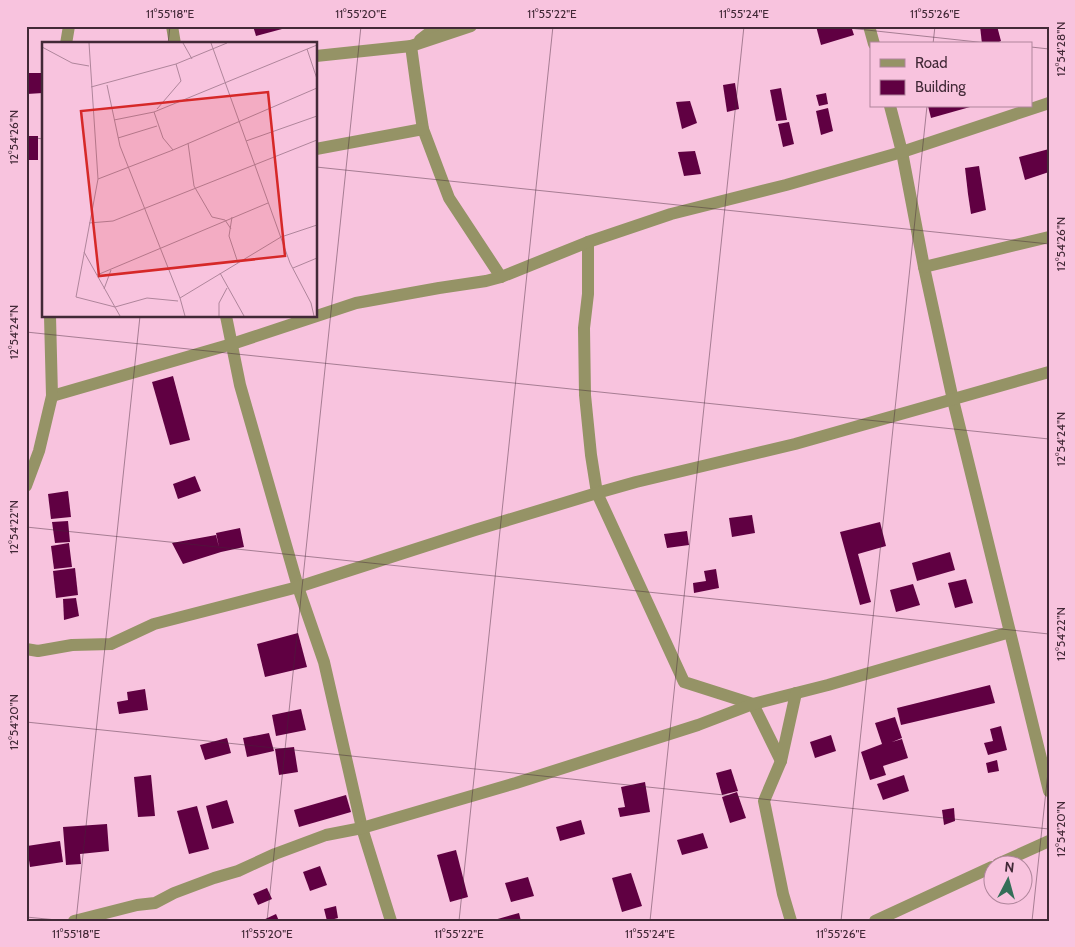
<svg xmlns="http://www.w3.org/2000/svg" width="1075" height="947" viewBox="0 0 1075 947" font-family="Cabin,sans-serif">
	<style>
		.building { fill: #600042 }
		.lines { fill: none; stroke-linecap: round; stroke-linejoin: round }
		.street { stroke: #959366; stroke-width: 12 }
		.ticks { fill: none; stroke: #422937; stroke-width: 1; stroke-opacity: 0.45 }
		.inset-road { fill: none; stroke: #af859b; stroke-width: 1 }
		.view { fill: #d62828; fill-opacity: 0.15; stroke: #d62828; stroke-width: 2.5 }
		.inset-edge { fill: none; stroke: #422937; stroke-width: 2.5 }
		.neatline { fill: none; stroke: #422937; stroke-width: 2 }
		.ticks-label { font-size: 12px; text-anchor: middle; fill: #422937 }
	</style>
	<rect width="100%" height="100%" fill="#f8c3de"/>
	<g class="building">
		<polygon points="253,26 281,26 282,29 256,36"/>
		<polygon points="816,26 851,26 854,35 821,45"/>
		<polygon points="980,26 997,26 1001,41 995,44 982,44"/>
		<polygon points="26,73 42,73 43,93 27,94"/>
		<polygon points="735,83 739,109 727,112 723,85"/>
		<polygon points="781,88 787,120 776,121 770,90"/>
		<polygon points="826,93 828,104 819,106 816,95"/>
		<polygon points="690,101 697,123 682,129 676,102"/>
		<polygon points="928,106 969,106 970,107 931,118"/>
		<polygon points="828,108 833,131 821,135 816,111"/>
		<polygon points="789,122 794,144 783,147 778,124"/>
		<rect x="26" y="136" width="12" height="24"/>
		<polygon points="1049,149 1049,172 1025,180 1019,157"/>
		<polygon points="695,151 701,174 684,176 678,152"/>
		<polygon points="979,166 986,210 971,214 968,194 965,168"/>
		<polygon points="173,376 190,440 170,445 152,382"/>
		<polygon points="195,476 201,491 178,499 173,484"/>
		<polygon points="68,491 71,517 51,519 48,494"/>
		<polygon points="752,515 755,533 732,537 729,518"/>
		<polygon points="68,521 70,542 55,543 52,522"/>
		<polygon points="880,522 886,546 858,554 871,602 860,605 840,532"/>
		<polygon points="240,528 244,547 221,552 183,564 172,543 216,535 219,547 216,533"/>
		<polygon points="687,531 689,545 667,548 664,534"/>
		<polygon points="69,543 72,567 54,569 51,546"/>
		<polygon points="950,552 955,570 917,581 912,563"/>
		<polygon points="75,568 78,595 56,598 53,571"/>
		<polygon points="716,569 719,588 694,593 693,583 706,581 704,571"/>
		<polygon points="966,579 973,603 955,608 948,583"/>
		<polygon points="913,584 920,605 896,612 890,590"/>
		<polygon points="76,598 79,616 64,620 63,599"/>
		<polygon points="298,633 307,667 265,677 257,644"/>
		<polygon points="990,685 995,703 901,725 897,708"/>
		<polygon points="145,689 148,710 119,714 117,702 128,700 127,692"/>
		<polygon points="301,709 306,730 276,736 272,715"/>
		<polygon points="895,717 902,738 892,742 902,739 908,758 883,766 886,775 870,780 861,752 882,744 875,723"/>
		<polygon points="1001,726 1007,750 988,755 984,743 993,741 990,729"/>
		<polygon points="269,733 274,751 247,757 243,738"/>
		<polygon points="831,735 836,751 815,758 810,742"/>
		<polygon points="227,738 231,753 205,760 200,745"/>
		<polygon points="294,747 298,772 279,775 275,749"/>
		<polygon points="997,760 999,771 988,773 986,763"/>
		<polygon points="731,769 738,791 722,795 716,773"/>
		<polygon points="151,775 155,816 138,817 134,777"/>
		<polygon points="904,775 909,791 883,800 877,784"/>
		<polygon points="645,782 650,812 620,817 618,808 625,807 621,787"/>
		<polygon points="737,792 746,818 730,823 722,797"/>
		<polygon points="346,795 351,812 299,827 294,810"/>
		<polygon points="227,800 234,823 212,829 206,806"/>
		<polygon points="197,806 209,849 189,854 177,811"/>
		<polygon points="954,808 955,821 944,825 942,810"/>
		<polygon points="581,820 585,834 560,841 556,827"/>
		<polygon points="107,824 109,851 80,854 81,864 66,865 63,827"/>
		<polygon points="703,833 708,848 682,855 677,840"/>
		<polygon points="60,841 63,862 30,867 27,846"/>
		<polygon points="456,850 468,897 450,902 437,855"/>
		<polygon points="320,866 327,885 310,891 303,872"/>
		<polygon points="631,873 642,906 622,912 612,878"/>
		<polygon points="528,877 534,896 511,902 505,883"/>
		<polygon points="267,888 272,899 258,905 253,894"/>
		<polygon points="336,906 338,918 327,921 324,909"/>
		<polygon points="519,913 521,921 494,921 494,920"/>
		<polygon points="276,914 279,921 261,921"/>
	</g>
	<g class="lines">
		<g class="street">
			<polyline points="172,26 175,44"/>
			<polyline points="869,26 874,44"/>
			<polyline points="420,40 438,26"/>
			<polyline points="66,44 69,26"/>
			<polyline points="411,46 417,90 423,129 449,198 501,277"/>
			<polyline points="316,56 411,46 471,26"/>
			<polyline points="890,106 902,152 924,267 953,400 1049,791"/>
			<polyline points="316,149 423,129"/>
			<polyline points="588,242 588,294 584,328 585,395 591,455 597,493 684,682 753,704 781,761"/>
			<polyline points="924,267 1049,237"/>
			<polyline points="226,316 240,385 298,587 324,662 362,828 391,921"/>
			<polyline points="52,396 232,344 356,303 439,288 486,281 501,277 588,242 671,214 786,185 902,152 1049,103"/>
			<polyline points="26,486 39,451 52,396 50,316"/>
			<polyline points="26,649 38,651 72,645 111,644 154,624 298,587 475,530 597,493 636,482 795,444 1049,372"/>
			<polyline points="998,864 1049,841"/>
			<polyline points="74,921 137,905 155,903 174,893 214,878 238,871 275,854 326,835 362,828 516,783 698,725 753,704 828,685 1010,632"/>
			<polyline points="791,921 783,894 764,801 781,761 796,693"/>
			<polyline points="875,921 992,867"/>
		</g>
	</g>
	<path class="ticks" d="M830,26L996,44M168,44L170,26M933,44L935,26M1031,47L1049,49M26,137L44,139M316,167L1049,244M26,332L1049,439M26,527L1049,634M26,722L1049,829M26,917L67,921M76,921L140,316M267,921L361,26M459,921L553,26M650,921L744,26M841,921L927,106M1032,921L1049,763"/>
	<g transform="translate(42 42)">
		<rect width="275" height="275" fill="#f8c3de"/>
		<path class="inset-road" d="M47,1L56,137L34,255L73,265L105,256L136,259M141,1L150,17M169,1L248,221L269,261L272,274M0,5L30,21L47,24M265,7L275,37M65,43L78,104L138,256M49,45L134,22L185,1M115,67L139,39L134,22M112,70L121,96L131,108M72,78L112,70L275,3M76,96L115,84M204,99L275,74M146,101L152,144L170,175L183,178L189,187M56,137L131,108L275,46M190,175L187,194L196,221M47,181L71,179L275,98M42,210L78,274M251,226L275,216M178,231L202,274M55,233L226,161M62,247L69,228M143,274L138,256L239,195L275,183M177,274V261L185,246"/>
		<path class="view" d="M226,50L243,214L57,234L39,69Z"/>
		<rect width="275" height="275" class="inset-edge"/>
	</g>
	<rect width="1075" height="947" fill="none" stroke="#f8c3de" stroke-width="55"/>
	<rect x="870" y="42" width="162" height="65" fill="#f8c3de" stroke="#af859b"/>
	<rect x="880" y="59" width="25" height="8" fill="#959366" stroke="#af859b"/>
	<text x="915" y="68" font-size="15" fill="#422937">Road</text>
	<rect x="880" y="80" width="25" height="15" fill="#600042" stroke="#af859b"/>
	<text x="915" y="92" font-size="15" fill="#422937">Building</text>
	<g transform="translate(1008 880) rotate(6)"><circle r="24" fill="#f8c3de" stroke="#af859b"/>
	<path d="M0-4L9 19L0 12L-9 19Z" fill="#346e58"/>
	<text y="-8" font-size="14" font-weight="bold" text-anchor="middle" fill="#422937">N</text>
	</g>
	<rect x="28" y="28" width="1020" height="892" class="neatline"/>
	<g class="ticks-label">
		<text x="170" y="18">11°55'18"E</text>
		<text x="361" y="18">11°55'20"E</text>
		<text x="552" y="18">11°55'22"E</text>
		<text x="744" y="18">11°55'24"E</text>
		<text x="935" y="18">11°55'26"E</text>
		<text transform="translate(1061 49) rotate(-90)" y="4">12°54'28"N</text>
		<text transform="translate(14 137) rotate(-90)" y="4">12°54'26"N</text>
		<text transform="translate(1061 244) rotate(-90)" y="4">12°54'26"N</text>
		<text transform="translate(14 332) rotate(-90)" y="4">12°54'24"N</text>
		<text transform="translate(1061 439) rotate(-90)" y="4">12°54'24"N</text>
		<text transform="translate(14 527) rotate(-90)" y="4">12°54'22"N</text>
		<text transform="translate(1061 634) rotate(-90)" y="4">12°54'22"N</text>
		<text transform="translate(14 722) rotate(-90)" y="4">12°54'20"N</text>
		<text transform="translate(1061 829) rotate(-90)" y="4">12°54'20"N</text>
		<text x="76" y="938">11°55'18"E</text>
		<text x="267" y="938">11°55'20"E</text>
		<text x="459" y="938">11°55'22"E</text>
		<text x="650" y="938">11°55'24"E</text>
		<text x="841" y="938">11°55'26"E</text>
	</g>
</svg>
